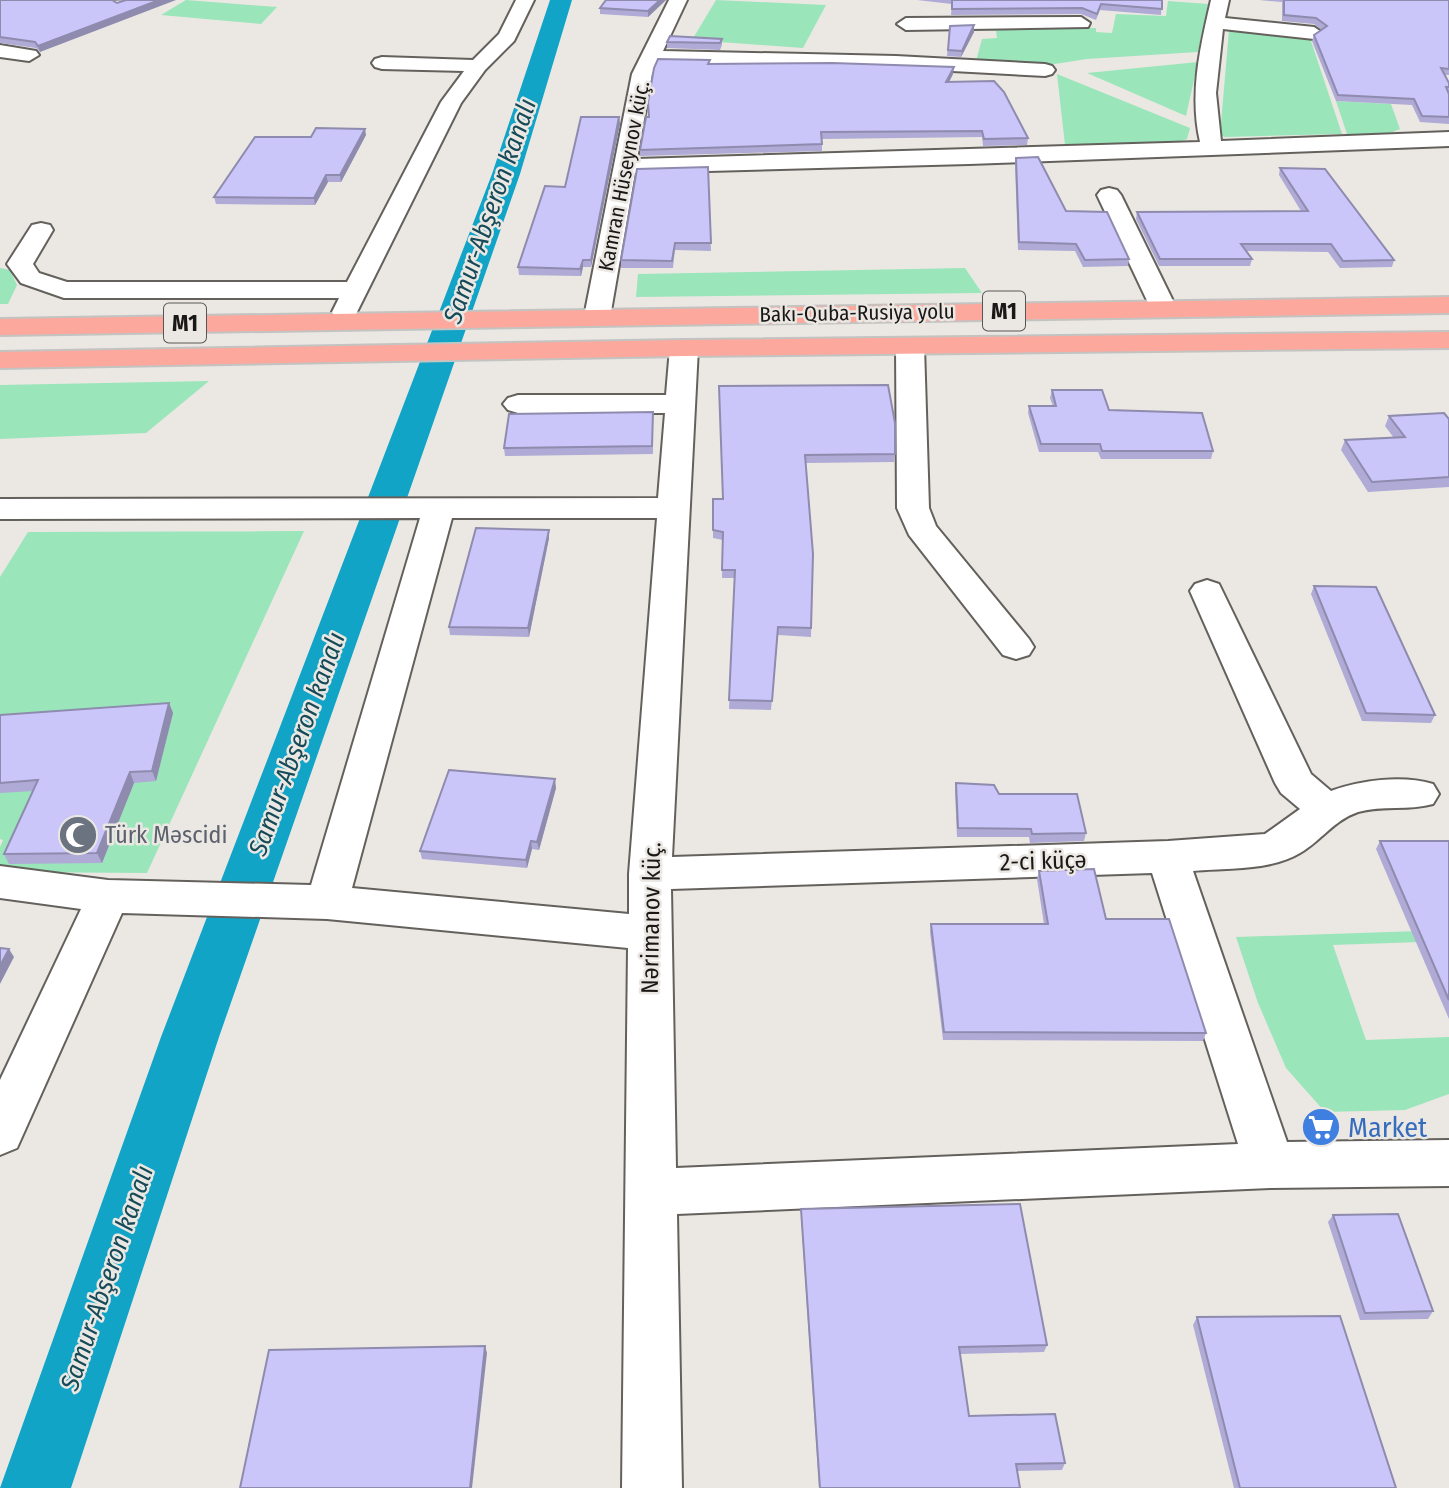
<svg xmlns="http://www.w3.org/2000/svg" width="1449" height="1488" viewBox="0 0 1449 1488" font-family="'Fira Sans Condensed',sans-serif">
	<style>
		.green { fill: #9be5ba }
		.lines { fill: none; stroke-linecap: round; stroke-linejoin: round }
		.canal { fill: #11a4c7; fill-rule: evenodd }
		.minor-casing { stroke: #64615d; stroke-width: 4 }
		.highway-casing { stroke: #c3c3c2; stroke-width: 4 }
		.minor { fill: #fff; fill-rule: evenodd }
		.highway { fill: #fca89d; fill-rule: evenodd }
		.wall { fill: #afaad6 }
		.shaded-wall { fill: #8e8bae }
		.building { fill: #cbc6f9; stroke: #8e8bae; stroke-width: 2 }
		.labels { text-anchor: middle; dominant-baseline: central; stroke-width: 5; stroke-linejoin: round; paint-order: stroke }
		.far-street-label { font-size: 21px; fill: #191816; stroke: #ebe8e3 }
		.shield { fill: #ebe8e3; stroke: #585654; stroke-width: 2 }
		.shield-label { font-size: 23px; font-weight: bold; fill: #191816 }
		.worship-label { font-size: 24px; fill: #5b616d; stroke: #ebe8e3; text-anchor: start }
		.street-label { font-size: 24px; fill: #191816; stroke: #ebe8e3 }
		.water-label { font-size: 26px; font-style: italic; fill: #154a59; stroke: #ebe8e3 }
		.near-shop-label { font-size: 28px; fill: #366cbe; stroke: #ebe8e3; text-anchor: start }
	</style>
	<rect width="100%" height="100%" fill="#ebe8e3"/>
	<g class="green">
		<polygon points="186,0 277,7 261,24 161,15"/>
		<polygon points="716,0 826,5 803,48 692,40"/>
		<polygon points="1168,1 1208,4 1198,52 1087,59 1048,65 976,61 982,39 997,38 996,31 977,30 979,26 1096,28 1096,32 1112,33 1116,14 1166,16"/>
		<polygon points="1229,30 1310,38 1342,134 1225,137 1220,135"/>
		<polygon points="1198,62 1186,116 1087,73"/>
		<polygon points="1057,74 1190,128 1187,139 1179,142 1065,145"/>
		<polygon points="1336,101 1391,104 1400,129 1388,134 1347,134"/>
		<polygon points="0,268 10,270 17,285 8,304 0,304"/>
		<polygon points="965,268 982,293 636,297 638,274"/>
		<polygon points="209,381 146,433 0,439 0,385"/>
		<polygon points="304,531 147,873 0,872 0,847 3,840 0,839 0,577 28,532"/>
		<polygon points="1449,930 1449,941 1333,945 1366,1040 1449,1037 1449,1094 1405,1110 1325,1112 1286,1068 1258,1003 1236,937"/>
	</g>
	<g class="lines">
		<polygon class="canal" points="550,0 572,0 520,174 219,1037 71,1488 0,1488 161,1037 492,174"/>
		<g class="minor-casing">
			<g id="minor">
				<polygon points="130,0 127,4 118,6 109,1"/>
				<polygon points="516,0 534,0 514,41 485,70 461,103 354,318 345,320 336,318 332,312 339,298 64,298 21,283 7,264 32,225 41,223 50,225 53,230 33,264 39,273 67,282 347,282 441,102 464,71 382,69 375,67 372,63 375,59 382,57 473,60 499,34"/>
				<path d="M669,0H687L663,51L896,56L1045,64L1052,66L1055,70L1052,74L1045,76L896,68L657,63L652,74L637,159L1200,142C1189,94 1200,47 1211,0H1229L1225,18L1314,27L1323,33L1314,39L1223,29L1216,93L1221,141L1449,132V146L969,164L635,173L610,317L606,323L597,325L588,323L584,317L632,74Z"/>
				<polygon points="1081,17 1090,23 1088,27 906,30 897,24 906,18"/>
				<polygon points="0,45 36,51 39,55 29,61 0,57"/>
				<polygon points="1109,188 1117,190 1121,195 1177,309 1173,315 1164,317 1155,315 1151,309 1097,195 1101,190"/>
				<polygon points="910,338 920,340 924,346 929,508 936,526 1029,639 1034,647 1029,655 1016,659 1003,655 909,535 897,508 896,346 900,340"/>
				<path d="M684,340L694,342L698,348L672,857L1168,841L1265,834L1300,809L1281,793L1275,783L1190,591L1195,584L1207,580L1219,584L1311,774L1331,791C1362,780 1402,775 1433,784L1439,794L1433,804C1409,811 1382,805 1358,812C1334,820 1321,841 1300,853C1270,871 1228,868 1193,871L1287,1142L1449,1140V1186L1270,1188L677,1214L682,1488H622L628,948L327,919L122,913L17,1148L0,1155V1080L81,909L0,898V866L108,880L311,885L420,518L0,519V499L658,498L665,413H518L508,410L503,404L508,398L518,395H666L670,348L674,342ZM452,518H657L629,874V914L352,888ZM1152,873L1238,1144L676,1168L671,889Z"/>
			</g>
		</g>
		<g class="highway-casing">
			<g id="highway">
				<polygon points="1449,297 1449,313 0,335 0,319"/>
				<polygon points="1449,332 1449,348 684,356 0,368 0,352 684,340"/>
			</g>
		</g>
		<use href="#minor" class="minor"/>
		<use href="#highway" class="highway"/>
	</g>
	<g class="wall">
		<polygon points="0,0 112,0 40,52 36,48 0,43"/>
		<polygon points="666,0 648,17 600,14 600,8"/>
		<polygon points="917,0 1162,0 1161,15 1100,10 1096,20 1081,14 951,15 952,4"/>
		<polygon points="1259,0 1449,0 1449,75 1445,75 1449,83 1449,124 1420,122 1412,105 1336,101 1312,41 1314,35 1322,30 1314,24 1282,21 1282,2"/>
		<polygon points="950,26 974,32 961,57 947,56"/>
		<polygon points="722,39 722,45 720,50 667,48 667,42"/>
		<polygon points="710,64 953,74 949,82 1028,138 1027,145 983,146 982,137 822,139 822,151 640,156 640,150 649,117"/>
		<polygon points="619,117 620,124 591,267 583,267 581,276 519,275 518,267 565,187"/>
		<polygon points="366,135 341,182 328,182 315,205 216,204 214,197 311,137"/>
		<polygon points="1016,158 1066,211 1129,259 1128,266 1083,267 1075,251 1018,250 1015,165"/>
		<polygon points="708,167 711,251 675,250 673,268 621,268 621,260"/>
		<polygon points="1280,168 1394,260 1392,267 1340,268 1328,252 1247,251 1252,259 1250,266 1159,266 1136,219 1137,212 1301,211 1279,175"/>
		<polygon points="719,386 895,454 894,462 805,463 813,554 811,637 778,635 771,710 729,709 735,578 722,578 723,540 713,538 713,499 723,499"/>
		<polygon points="1052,390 1109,410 1213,451 1211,459 1101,459 1098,452 1039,452 1028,413 1029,406 1053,406 1050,398"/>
		<polygon points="1389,416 1449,419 1449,487 1368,492 1341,450 1345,440 1394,438 1385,426"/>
		<polygon points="653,420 653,454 505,456 504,448"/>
		<polygon points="549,530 549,538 529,637 450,635 449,627"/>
		<polygon points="1314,586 1435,715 1431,723 1362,721 1311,594"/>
		<polygon points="169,703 173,713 156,781 134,783 102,863 9,864 4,854 33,791 0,793 0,715"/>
		<polygon points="956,783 999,794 1086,833 1084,841 1030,843 1029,837 957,837 955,791"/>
		<polygon points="556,788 539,850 532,849 527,868 422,859 420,851"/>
		<polygon points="1380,841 1449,841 1449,1019 1376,849"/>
		<polygon points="1039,871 1106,919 1206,1033 1203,1041 943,1040 930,932 931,924 1044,924 1037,879"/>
		<polygon points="801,1209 1047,1345 1044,1352 960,1354 969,1416 1065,1463 1062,1470 1017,1471 1020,1488 819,1488 801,1217"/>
		<polygon points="1333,1215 1433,1311 1428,1319 1360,1320 1328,1222"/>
		<polygon points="1197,1317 1396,1488 1234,1488 1193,1325"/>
	</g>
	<g class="shaded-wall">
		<polygon points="159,0 176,0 40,52 38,46"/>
		<polygon points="660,0 666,0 648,17 648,11"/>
		<polygon points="974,25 974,32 961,57 962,51"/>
		<polygon points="954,67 953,74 946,88 946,82"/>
		<polygon points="619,117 620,124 591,267 591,260"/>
		<polygon points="365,129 366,135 341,182 340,175"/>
		<polygon points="326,175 328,182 315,205 314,198"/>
		<polygon points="583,260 583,267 581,276 580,269"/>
		<polygon points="549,530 549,538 529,637 528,628"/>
		<polygon points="169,703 173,713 156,781 152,771"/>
		<polygon points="130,772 134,783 102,863 97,853"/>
		<polygon points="555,779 556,788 539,850 537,842"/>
		<polygon points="531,841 532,849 527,868 526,860"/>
		<polygon points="9,949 14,957 0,984 0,966"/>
		<polygon points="485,1346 487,1353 472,1488 470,1488"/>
	</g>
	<g class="building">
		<polygon points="0,0 112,0 117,3 126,0 159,0 38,46 35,42 0,37"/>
		<polygon points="606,0 660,0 648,11 600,8"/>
		<polygon points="952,0 1162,0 1162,9 1101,4 1097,14 1082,8 952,9"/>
		<polygon points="1284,0 1449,0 1449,69 1441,68 1449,83 1449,87 1446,87 1449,94 1449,117 1422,116 1414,99 1338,95 1314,35 1327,26 1316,18 1284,15"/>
		<polygon points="974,25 962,51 948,50 950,26"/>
		<polygon points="670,36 722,39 720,43 667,42"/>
		<polygon points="658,59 710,60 708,64 832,63 954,67 946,82 994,81 1004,92 1028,138 984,139 982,131 821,132 822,144 640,150 646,117 649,117 648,102 654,68"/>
		<polygon points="581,117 619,117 591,260 583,260 580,269 518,267 545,186 565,187"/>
		<polygon points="316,128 365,129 340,175 326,175 314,198 214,197 255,137 311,137"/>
		<polygon points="1038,157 1066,211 1107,212 1129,259 1085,260 1076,244 1019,242 1016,158"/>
		<polygon points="708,167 711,243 675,243 672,261 621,260 637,169"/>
		<polygon points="1280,168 1325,169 1394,260 1343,261 1331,244 1241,244 1252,259 1160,259 1137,212 1308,211"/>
		<polygon points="888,385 895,423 895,454 805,455 813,554 811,628 778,627 772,701 729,700 735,570 722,570 723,532 713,530 713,499 723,499 719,386"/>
		<polygon points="1052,390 1102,390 1109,410 1202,413 1213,451 1102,451 1100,444 1041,444 1029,406 1056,406"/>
		<polygon points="653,412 652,446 504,448 509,414"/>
		<polygon points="1444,413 1449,419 1449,477 1372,482 1345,440 1405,437 1389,416"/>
		<polygon points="476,528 549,530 528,628 449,627"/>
		<polygon points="1314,586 1376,587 1435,715 1366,713"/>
		<polygon points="169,703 152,771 130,772 97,853 4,854 38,780 0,783 0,715"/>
		<polygon points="449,770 555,779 537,842 531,841 526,860 420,851"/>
		<polygon points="956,783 994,785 999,794 1077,794 1086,833 1032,834 1031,829 958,828"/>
		<polygon points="1380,841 1449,841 1449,1000"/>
		<polygon points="1094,869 1106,919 1169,919 1206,1033 944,1032 931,924 1048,924 1039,871"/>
		<polygon points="0,948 9,949 0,966"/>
		<polygon points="1020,1204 1047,1345 959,1347 969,1416 1055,1414 1065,1463 1016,1464 1020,1488 820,1488 801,1209"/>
		<polygon points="1398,1214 1433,1311 1365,1313 1333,1215"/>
		<polygon points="1340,1316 1396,1488 1240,1488 1197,1317"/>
		<polygon points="485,1346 470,1488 240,1488 269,1350"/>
	</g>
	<defs>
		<g id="mosque-disc" transform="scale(2.0125)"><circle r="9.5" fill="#6b7280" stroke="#ebe8e3"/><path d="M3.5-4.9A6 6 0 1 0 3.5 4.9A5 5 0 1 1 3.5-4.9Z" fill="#fff"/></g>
		<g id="supermarket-disc" transform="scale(2.0125)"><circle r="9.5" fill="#3f7fe0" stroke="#ebe8e3"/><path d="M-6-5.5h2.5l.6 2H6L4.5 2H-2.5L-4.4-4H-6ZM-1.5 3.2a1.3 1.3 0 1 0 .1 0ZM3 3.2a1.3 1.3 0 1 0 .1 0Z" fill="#fff"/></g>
	</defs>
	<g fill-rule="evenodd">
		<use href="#mosque-disc" x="78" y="835"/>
		<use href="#supermarket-disc" x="1321" y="1127"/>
	</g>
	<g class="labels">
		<g class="far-street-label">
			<text transform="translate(624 176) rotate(-79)">Kamran Hüseynov küç.</text>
			<text transform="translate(857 313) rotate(-1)">Bakı-Quba-Rusiya yolu</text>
		</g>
		<g class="shield">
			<rect x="983" y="291.5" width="42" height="39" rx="5"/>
			<rect x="164" y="303.5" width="42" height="39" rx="5"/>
		</g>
		<g class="shield-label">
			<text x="1004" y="311">M1</text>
			<text x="185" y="323">M1</text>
		</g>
		<g class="worship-label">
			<text x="105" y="835">Türk Məscidi</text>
		</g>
		<g class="street-label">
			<text transform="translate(1043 861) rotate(-2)">2-ci küçə</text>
			<text transform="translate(651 918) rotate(-89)">Nərimanov küç.</text>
		</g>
		<g class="water-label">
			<text transform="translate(490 211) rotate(-71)">Samur-Abşeron kanalı</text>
			<text transform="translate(297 744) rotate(-70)">Samur-Abşeron kanalı</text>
			<text transform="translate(107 1278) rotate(-71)">Samur-Abşeron kanalı</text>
		</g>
		<g class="near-shop-label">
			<text x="1348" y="1127">Market</text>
		</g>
	</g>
</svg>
